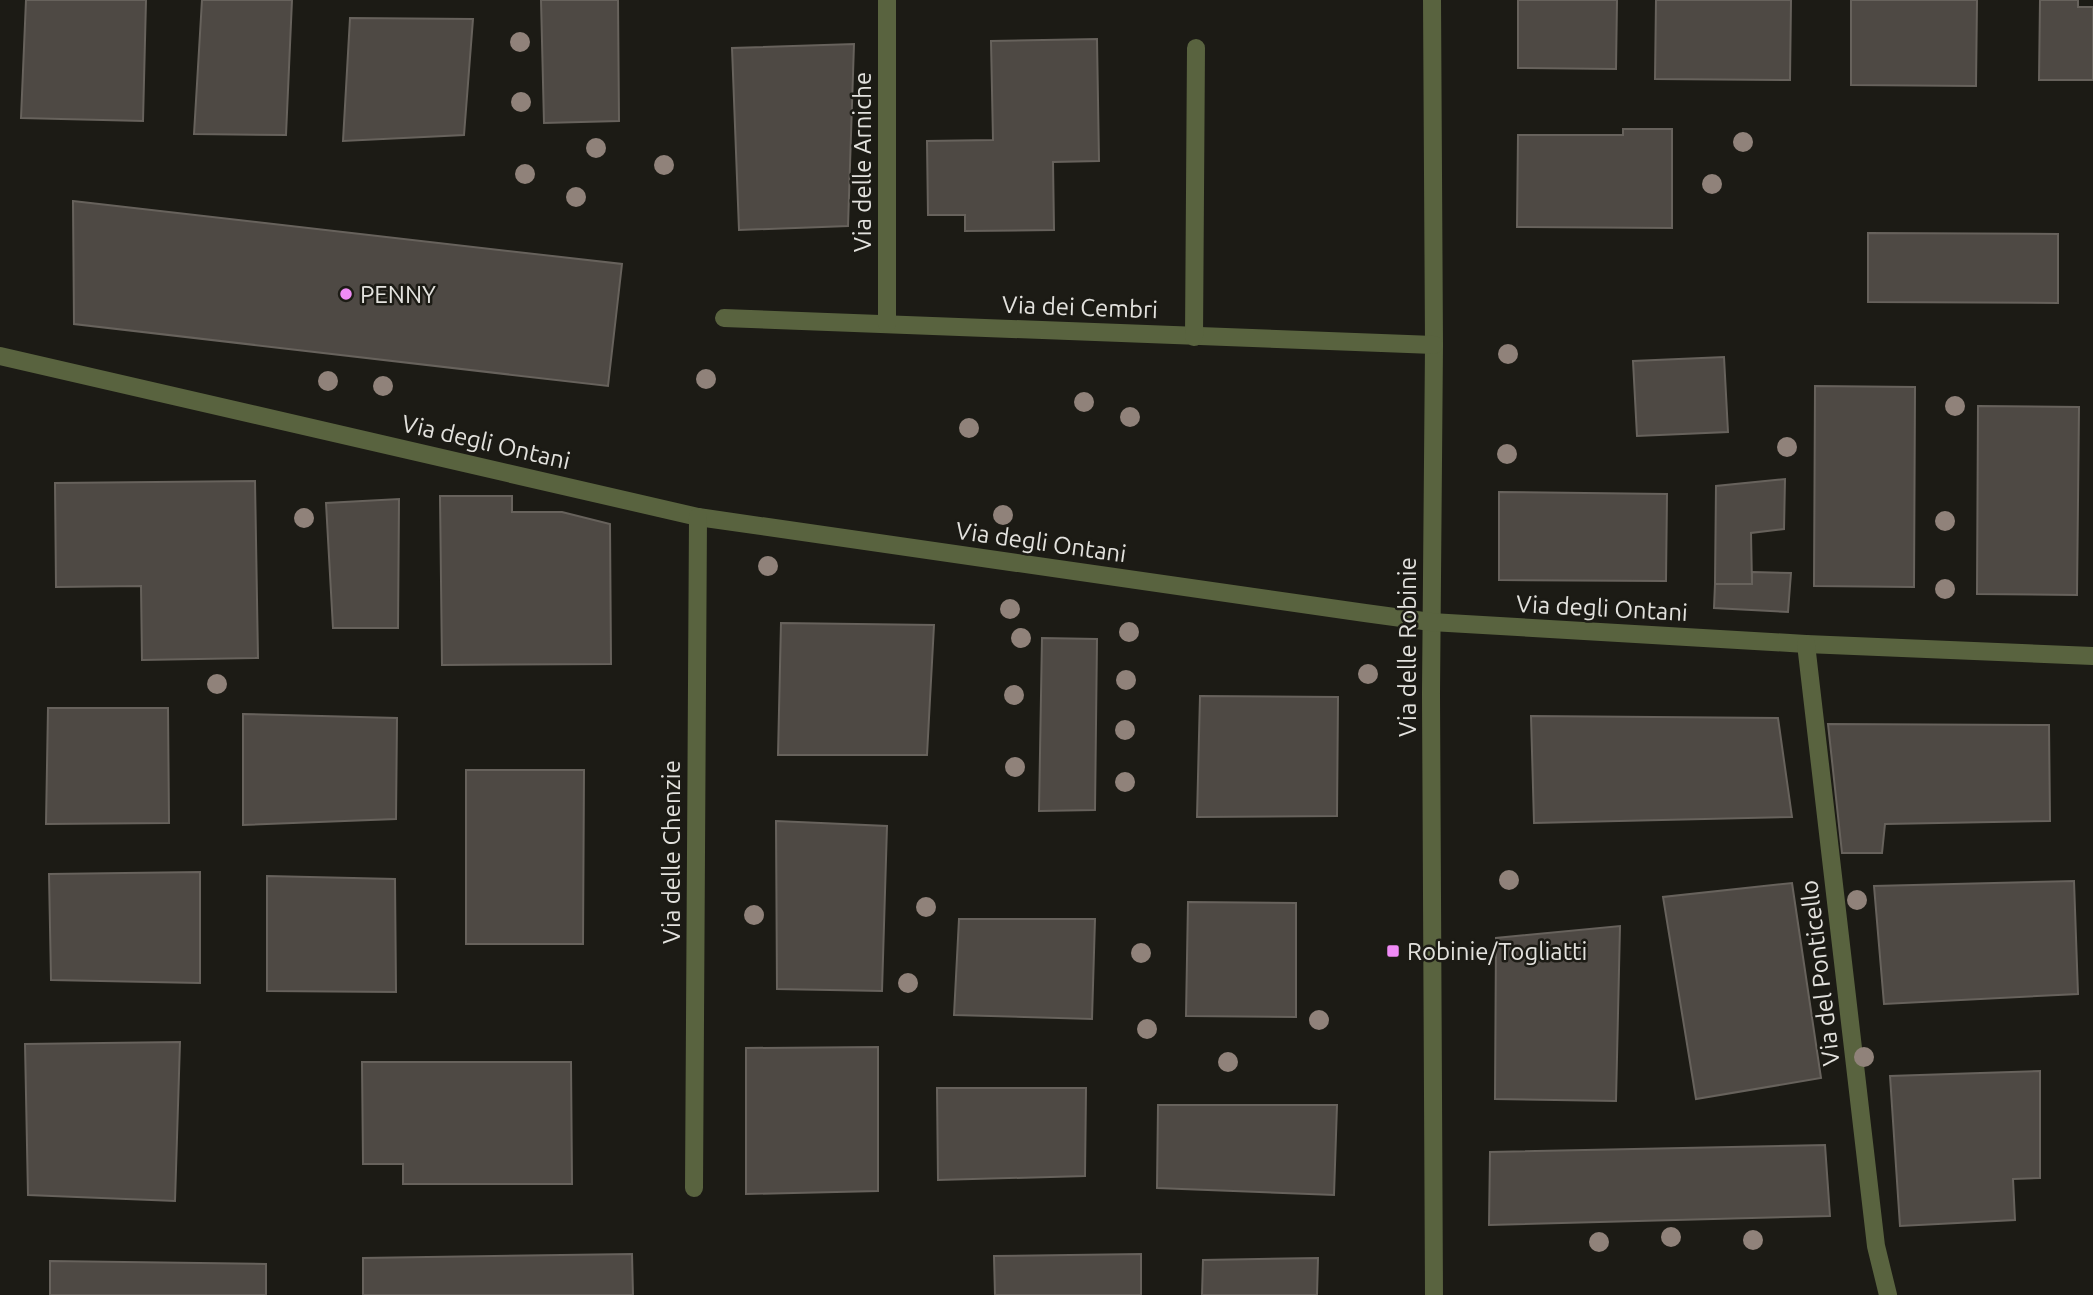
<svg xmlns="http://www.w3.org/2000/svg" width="2093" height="1295" viewBox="0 0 2093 1295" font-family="Ubuntu,sans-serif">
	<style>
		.building { fill: #4e4944; stroke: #67625c; stroke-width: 2 }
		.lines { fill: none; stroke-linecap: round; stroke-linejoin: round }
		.minor { stroke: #59633f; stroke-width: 18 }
		.tree { fill: #90827a }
		.poi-dot { fill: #f08bf6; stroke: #1c1b15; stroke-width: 2.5 }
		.labels { text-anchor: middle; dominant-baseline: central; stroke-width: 5; stroke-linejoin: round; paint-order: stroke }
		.street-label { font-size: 24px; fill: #e3e2de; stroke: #1c1b15 }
		.poi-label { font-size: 24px; fill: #e3e2de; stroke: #1c1b15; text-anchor: start }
	</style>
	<rect width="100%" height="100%" fill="#1c1b15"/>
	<g class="building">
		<polygon points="26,0 146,0 143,121 21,118"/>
		<polygon points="202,0 292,0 286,135 194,134"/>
		<polygon points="541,0 618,0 619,121 544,123"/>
		<polygon points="1518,0 1617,0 1616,69 1518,68"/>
		<polygon points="1656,0 1791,0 1790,80 1655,79"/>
		<polygon points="1851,0 1977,0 1976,86 1851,85"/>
		<polygon points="2040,0 2078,0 2078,7 2093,7 2093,80 2039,80"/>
		<polygon points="350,18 473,19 464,135 343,141"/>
		<polygon points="1097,39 1099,161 1053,162 1054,230 965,231 965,215 928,215 927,141 993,140 991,41"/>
		<polygon points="854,44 848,226 739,230 732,48"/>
		<polygon points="1623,129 1672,129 1672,228 1517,227 1518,135 1623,135"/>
		<polygon points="73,201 622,264 608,386 74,324"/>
		<polygon points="1868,233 2058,234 2058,303 1868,302"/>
		<polygon points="1724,357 1728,432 1637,436 1633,361"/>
		<polygon points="1815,386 1915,387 1914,587 1814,586"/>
		<polygon points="1978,406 2079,407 2077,595 1977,594"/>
		<polygon points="1785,479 1784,529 1751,533 1752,584 1715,584 1716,486"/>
		<polygon points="255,481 258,658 142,660 141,586 56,587 55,483"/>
		<polygon points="1499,492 1667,494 1666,581 1499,580"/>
		<polygon points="440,496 512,496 512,512 562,512 610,524 611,664 442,665"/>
		<polygon points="399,499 398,628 333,628 326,503"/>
		<polygon points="1752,572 1791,573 1788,612 1714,608 1715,584 1752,584"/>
		<polygon points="781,623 934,625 927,755 778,755"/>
		<polygon points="1042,638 1097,639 1095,810 1039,811"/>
		<polygon points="1200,696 1338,697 1337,816 1197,817"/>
		<polygon points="48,708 168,708 169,823 46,824"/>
		<polygon points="243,714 397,718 396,819 243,825"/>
		<polygon points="1531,716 1778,718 1792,817 1534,823"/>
		<polygon points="1828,724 2049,725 2050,821 1885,824 1882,853 1842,853"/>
		<polygon points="466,770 584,770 583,944 466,944"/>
		<polygon points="776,821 887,826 882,991 777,989"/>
		<polygon points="200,872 200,983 51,980 49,874"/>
		<polygon points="267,876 395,879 396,992 267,991"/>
		<polygon points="2074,881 2078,994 1884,1004 1874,886"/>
		<polygon points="1792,883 1821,1078 1696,1099 1663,897"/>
		<polygon points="1188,902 1296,903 1296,1017 1186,1016"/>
		<polygon points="959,919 1095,919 1092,1019 954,1015"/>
		<polygon points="1620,926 1616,1101 1495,1099 1496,938"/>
		<polygon points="180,1042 175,1201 28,1195 25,1044"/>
		<polygon points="878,1047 878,1191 746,1194 746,1048"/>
		<polygon points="362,1062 571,1062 572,1184 403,1184 403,1164 363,1164"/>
		<polygon points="2040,1071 2040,1178 2013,1179 2015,1220 1900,1226 1890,1076"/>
		<polygon points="937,1088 1086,1088 1085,1176 938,1180"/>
		<polygon points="1158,1105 1337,1105 1334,1195 1157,1188"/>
		<polygon points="1825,1145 1830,1216 1489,1225 1490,1152"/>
		<polygon points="632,1254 633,1295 363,1295 363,1258"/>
		<polygon points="1141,1254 1141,1295 995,1295 994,1256"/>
		<polygon points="1318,1258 1317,1295 1202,1295 1203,1260"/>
		<polygon points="50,1261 266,1264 266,1295 50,1295"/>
	</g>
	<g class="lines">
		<g class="minor">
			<polyline points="1432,0 1434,345 1431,694 1434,1295"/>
			<polyline points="724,318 1434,345"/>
			<polyline points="887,324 887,0"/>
			<polyline points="1194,337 1196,48"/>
			<polyline points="0,356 698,517 1365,613 1431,622 1806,644 2093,656"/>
			<polyline points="1806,644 1876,1246 1888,1295"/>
			<polyline points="694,1188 698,517"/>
		</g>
	</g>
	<g class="tree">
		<circle cx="520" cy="42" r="10"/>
		<circle cx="521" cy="102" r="10"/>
		<circle cx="1743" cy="142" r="10"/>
		<circle cx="596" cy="148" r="10"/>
		<circle cx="664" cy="165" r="10"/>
		<circle cx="525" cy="174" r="10"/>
		<circle cx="1712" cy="184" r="10"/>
		<circle cx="576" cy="197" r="10"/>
		<circle cx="1508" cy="354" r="10"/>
		<circle cx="706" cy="379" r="10"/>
		<circle cx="328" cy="381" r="10"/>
		<circle cx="383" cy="386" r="10"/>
		<circle cx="1084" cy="402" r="10"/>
		<circle cx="1955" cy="406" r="10"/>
		<circle cx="1130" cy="417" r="10"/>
		<circle cx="969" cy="428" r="10"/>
		<circle cx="1787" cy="447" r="10"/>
		<circle cx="1507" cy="454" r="10"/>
		<circle cx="1003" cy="515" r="10"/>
		<circle cx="304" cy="518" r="10"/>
		<circle cx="1945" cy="521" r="10"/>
		<circle cx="768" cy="566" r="10"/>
		<circle cx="1945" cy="589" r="10"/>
		<circle cx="1010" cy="609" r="10"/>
		<circle cx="1129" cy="632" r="10"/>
		<circle cx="1021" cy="638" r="10"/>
		<circle cx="1368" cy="674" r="10"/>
		<circle cx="1126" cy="680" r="10"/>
		<circle cx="217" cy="684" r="10"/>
		<circle cx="1014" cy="695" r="10"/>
		<circle cx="1125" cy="730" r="10"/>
		<circle cx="1015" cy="767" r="10"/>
		<circle cx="1125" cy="782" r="10"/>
		<circle cx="1509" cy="880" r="10"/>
		<circle cx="1857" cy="900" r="10"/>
		<circle cx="926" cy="907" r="10"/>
		<circle cx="754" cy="915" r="10"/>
		<circle cx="1141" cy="953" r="10"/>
		<circle cx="908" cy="983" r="10"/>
		<circle cx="1319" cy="1020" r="10"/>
		<circle cx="1147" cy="1029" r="10"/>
		<circle cx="1864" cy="1057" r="10"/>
		<circle cx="1228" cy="1062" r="10"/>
		<circle cx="1671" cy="1237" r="10"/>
		<circle cx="1753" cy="1240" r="10"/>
		<circle cx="1599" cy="1242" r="10"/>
	</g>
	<g class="poi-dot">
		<circle cx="346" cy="294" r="7"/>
		<rect x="1386" y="944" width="14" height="14" rx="3.5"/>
	</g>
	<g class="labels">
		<g class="street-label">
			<text transform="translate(862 162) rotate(-90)">Via delle Arniche</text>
			<text transform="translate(1080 307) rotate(2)">Via dei Cembri</text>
			<text transform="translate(486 442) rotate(13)">Via degli Ontani</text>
			<text transform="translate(1041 542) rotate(8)">Via degli Ontani</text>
			<text transform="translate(1602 608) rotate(3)">Via degli Ontani</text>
			<text transform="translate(1407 647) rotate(-90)">Via delle Robinie</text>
			<text transform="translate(671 852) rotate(-90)">Via delle Chenzie</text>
			<text transform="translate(1820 973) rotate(-97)">Via del Ponticello</text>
		</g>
		<g class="poi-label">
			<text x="360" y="294">PENNY</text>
			<text x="1407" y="951">Robinie/Togliatti</text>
		</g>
	</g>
</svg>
